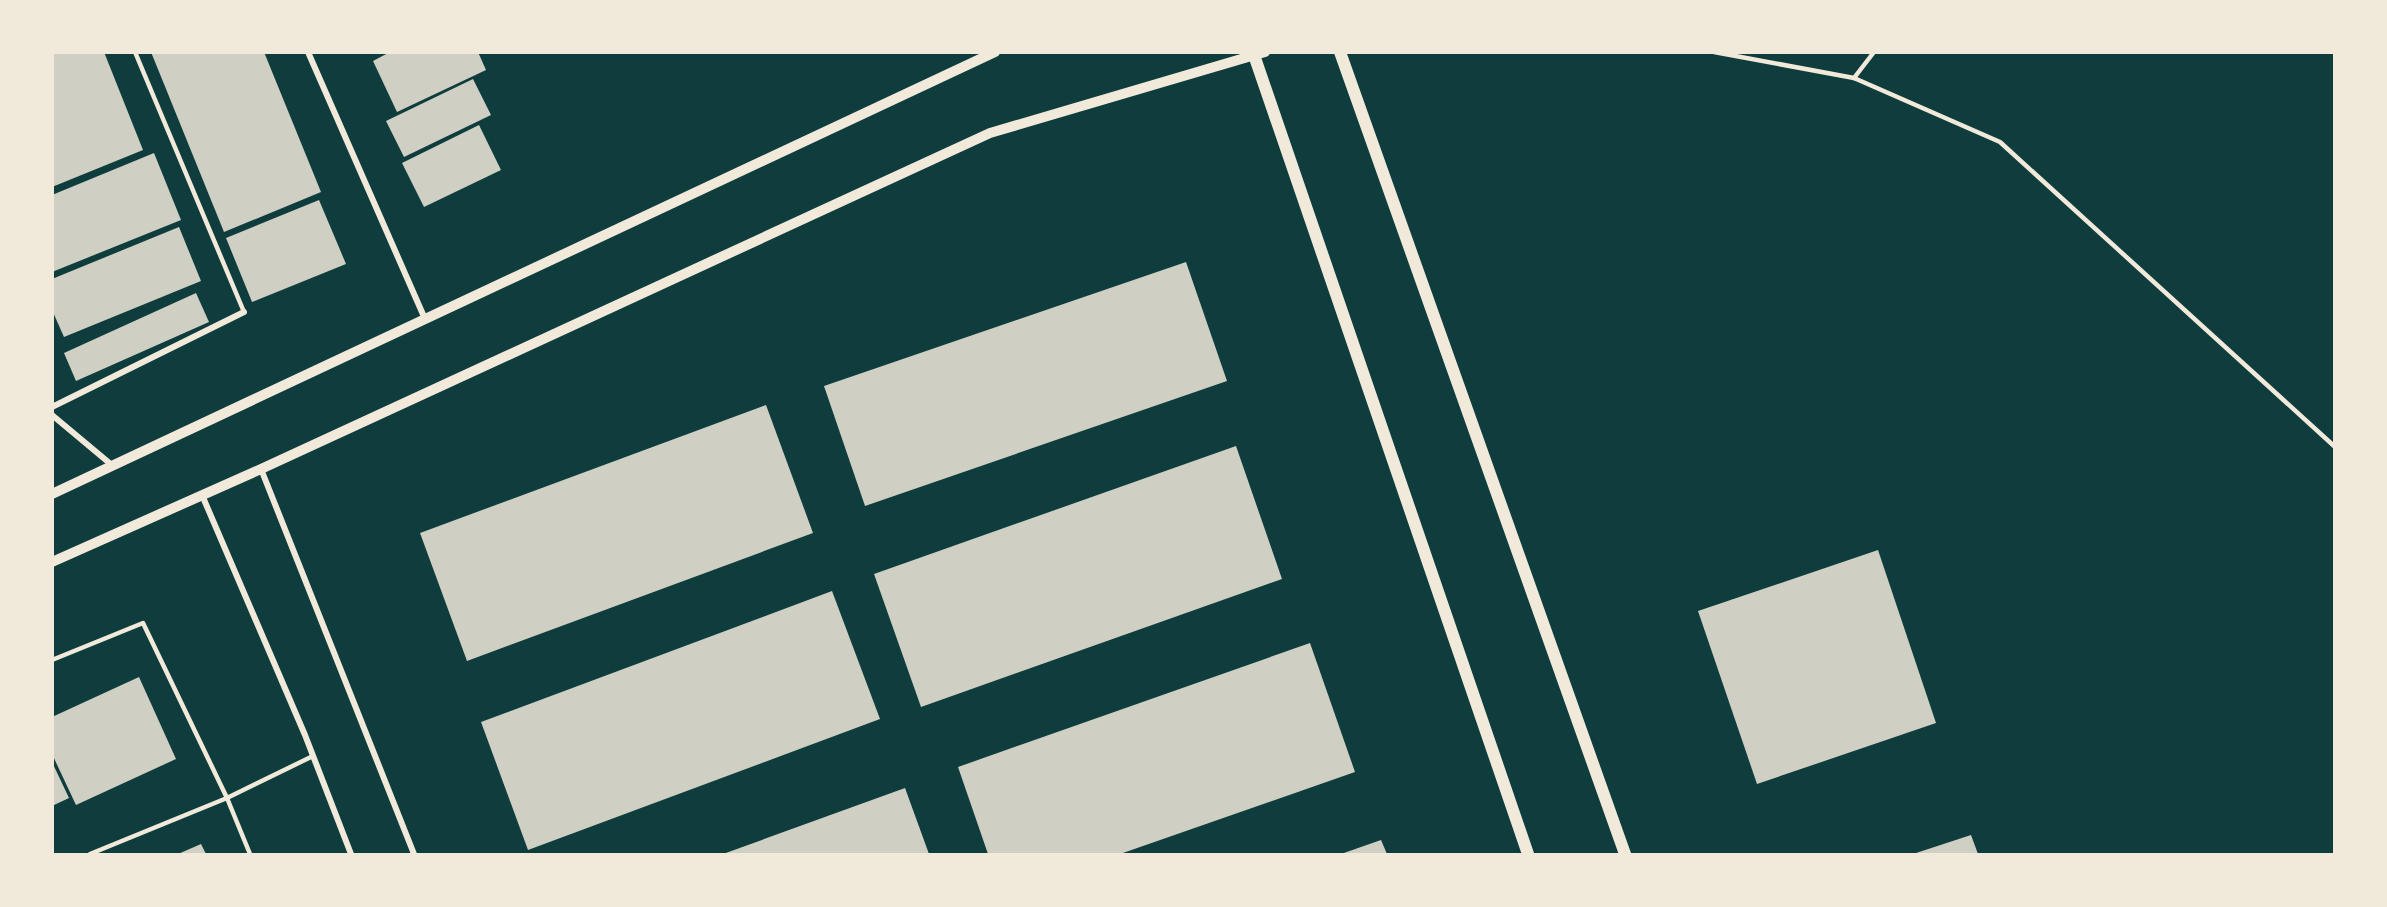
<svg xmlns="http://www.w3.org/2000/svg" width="2387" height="907" viewBox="0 0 2387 907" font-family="Figtree,sans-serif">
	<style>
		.building { fill: #cfcfc3 }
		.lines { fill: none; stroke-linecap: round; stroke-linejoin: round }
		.service { stroke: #f1e9da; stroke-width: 4.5 }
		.minor { stroke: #f1e9da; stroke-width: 6 }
		.tertiary { stroke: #f1e9da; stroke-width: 10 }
		.secondary { stroke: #f1e9da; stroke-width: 12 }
	</style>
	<rect width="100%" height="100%" fill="#0f3d3e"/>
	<g class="building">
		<polygon points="52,52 104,52 143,150 52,187"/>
		<polygon points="151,52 264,52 321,192 224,232"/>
		<polygon points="390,52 478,52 486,70 397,112 373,61"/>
		<polygon points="473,79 491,115 404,157 386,121"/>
		<polygon points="479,125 501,170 424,207 402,163"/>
		<polygon points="154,153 181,220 52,272 52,195"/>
		<polygon points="319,200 346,264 252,302 226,238"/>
		<polygon points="179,227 201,281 64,337 52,310 52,279"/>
		<polygon points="1186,262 1227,381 865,506 824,386"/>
		<polygon points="196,293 209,322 76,381 64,353"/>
		<polygon points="766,405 813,533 467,661 420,533"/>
		<polygon points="1236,446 1282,579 921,707 874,574"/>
		<polygon points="1878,550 1936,723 1757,784 1698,611"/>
		<polygon points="832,591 880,719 528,850 481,722"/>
		<polygon points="1310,643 1355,772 1120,854 988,854 958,767"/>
		<polygon points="139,677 176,759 76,805 52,754 52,717"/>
		<polygon points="52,762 69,798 52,806"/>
		<polygon points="905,788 929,854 723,854"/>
		<polygon points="1971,835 1978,854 1913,854"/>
		<polygon points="1381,840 1387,854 1341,854"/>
		<polygon points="201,844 206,854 178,854"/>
	</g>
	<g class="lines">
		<g class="service">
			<polyline points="135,52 244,312"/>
			<polyline points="1714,52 1854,78 2000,142 2334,446"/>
			<polyline points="1854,78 1874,52"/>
			<polyline points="52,660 143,623 227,798 250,854"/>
			<polyline points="90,854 227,798 313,756"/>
		</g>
		<g class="minor">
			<polyline points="308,52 425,319"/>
			<polyline points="52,407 244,312"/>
			<polyline points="52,415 113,466"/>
			<polyline points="261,469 414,854"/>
			<polyline points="202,495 305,735 351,854"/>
		</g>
		<g class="tertiary">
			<polyline points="52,494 995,52"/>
			<polyline points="52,562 261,469 990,133 1265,52"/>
		</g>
		<g class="secondary">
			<polyline points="1253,52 1528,854"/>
			<polyline points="1340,52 1625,854"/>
		</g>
	</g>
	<rect width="2387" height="907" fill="none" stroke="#f1e9da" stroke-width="108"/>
</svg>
